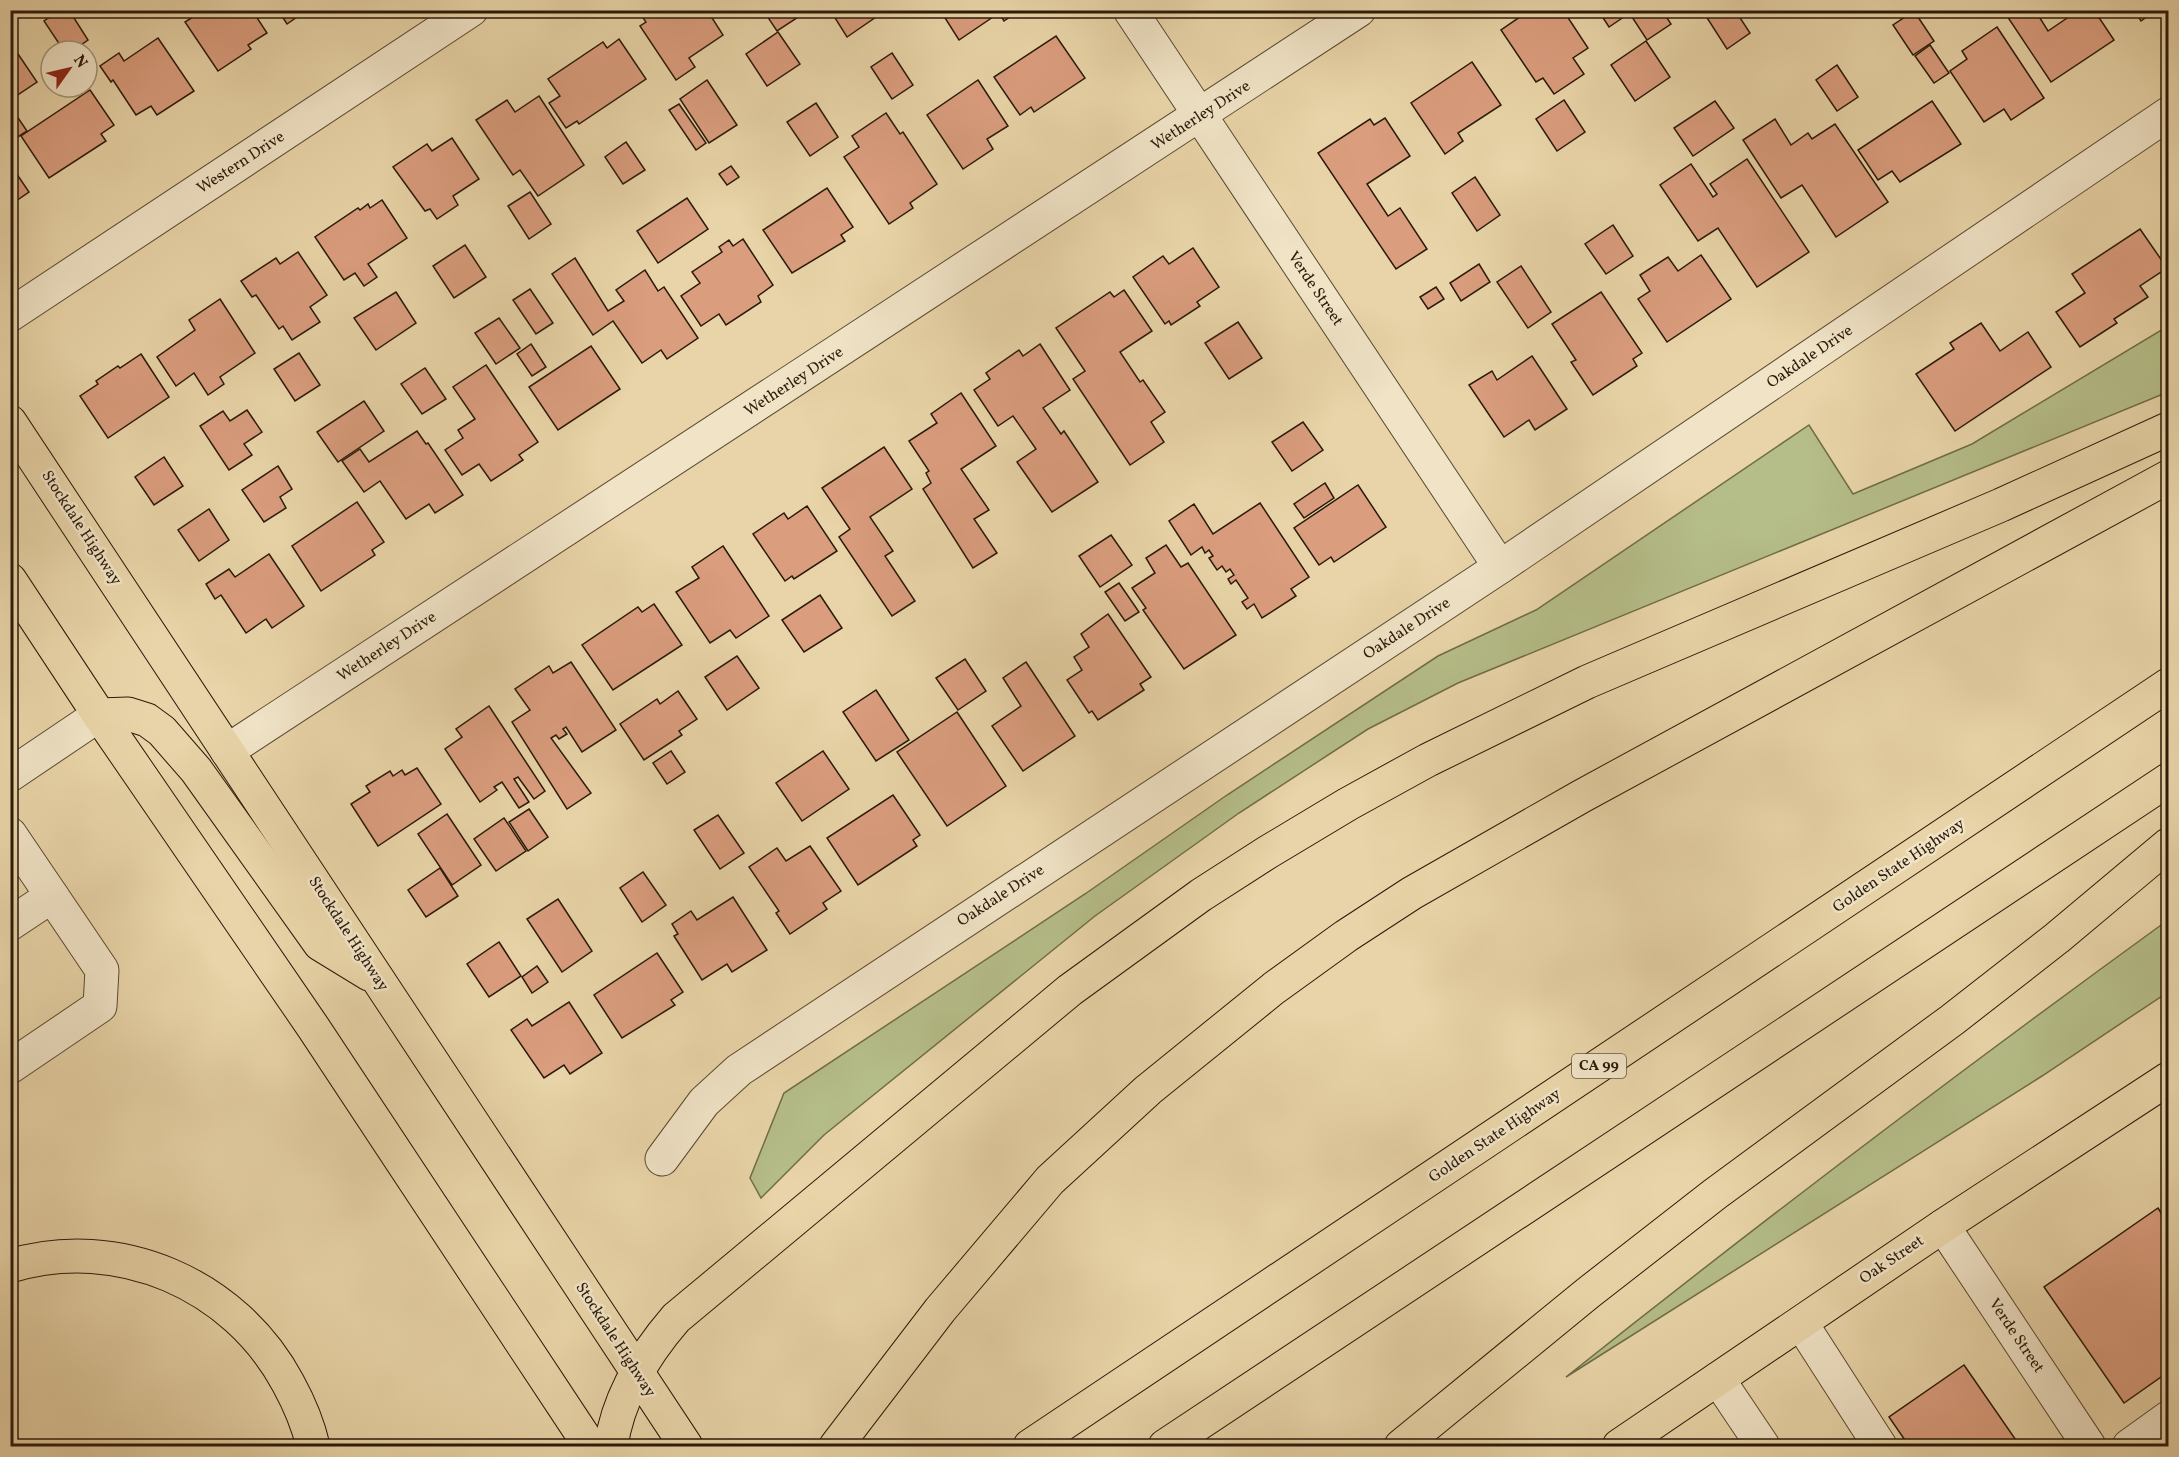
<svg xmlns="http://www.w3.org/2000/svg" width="2179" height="1457" viewBox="0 0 2179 1457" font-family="Vollkorn,serif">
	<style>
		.green { fill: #b5bd88; stroke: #706c48; stroke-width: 1.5 }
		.building { fill: #da9d7e; stroke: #2b1a09; stroke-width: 1.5 }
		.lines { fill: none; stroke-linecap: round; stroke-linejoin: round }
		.minor-casing { stroke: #5a4831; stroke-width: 35 }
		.major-casing { stroke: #2b1a09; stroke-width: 35 }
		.highway-casing { stroke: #2b1a09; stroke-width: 35 }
		.minor { stroke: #f0e3c6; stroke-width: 33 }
		.major { stroke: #e8d4a8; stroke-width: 33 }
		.highway { stroke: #e8d4a8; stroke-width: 33 }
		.labels { text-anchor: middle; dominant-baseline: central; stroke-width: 5; stroke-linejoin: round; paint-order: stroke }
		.shield { fill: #f0e3c6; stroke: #665642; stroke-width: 1.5 }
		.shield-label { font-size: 15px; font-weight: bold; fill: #2b1a09 }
		.street-label { font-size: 16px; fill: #2b1a09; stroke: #f0e3c6 }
	</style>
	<rect width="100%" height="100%" fill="#e8d4a8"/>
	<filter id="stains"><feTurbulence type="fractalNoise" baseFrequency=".00333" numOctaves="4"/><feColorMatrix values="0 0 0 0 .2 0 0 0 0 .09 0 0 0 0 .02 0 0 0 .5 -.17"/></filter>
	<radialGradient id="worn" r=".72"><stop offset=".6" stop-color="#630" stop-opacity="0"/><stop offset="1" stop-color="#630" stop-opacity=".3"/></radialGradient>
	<g class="green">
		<polygon points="2168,326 2168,392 1458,683 1368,729 1239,813 1095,916 824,1135 761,1198 750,1178 784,1093 1085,894 1227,795 1438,656 1536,610 1809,425 1853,494 1972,444"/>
		<path d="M2168,920V992L2042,1076L1566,1377C1763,1220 1964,1068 2168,920Z"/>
	</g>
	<g class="building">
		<polygon points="60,10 69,10 88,40 72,51 64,51 44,21"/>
		<polygon points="191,10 252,10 267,33 248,45 251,49 218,71 185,22 193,17 190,12"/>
		<polygon points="278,10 307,10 287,24"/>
		<polygon points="648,10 707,10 723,35 689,58 695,67 676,80 640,26 646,22 641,15"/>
		<polygon points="742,10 756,10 747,17"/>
		<polygon points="763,10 809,10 777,31"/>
		<polygon points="830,10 872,10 876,17 847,37"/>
		<polygon points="940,10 1020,10 1004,21 999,13 959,40"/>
		<polygon points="1530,10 1534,10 1537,15 1543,10 1563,10 1588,48 1573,58 1584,74 1554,94 1543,78 1536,82 1501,30"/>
		<polygon points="1598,10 1634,10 1609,27"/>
		<polygon points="1642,10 1662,10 1671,24 1647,40 1632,17"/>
		<polygon points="1702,10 1735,10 1750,33 1727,49"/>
		<polygon points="2003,10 2035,10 2048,31 2079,10 2094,10 2114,40 2051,82"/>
		<polygon points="2134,10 2156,10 2141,21"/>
		<polygon points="1914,11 1934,41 1913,55 1893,25"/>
		<polygon points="1997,27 2044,98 2011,120 2004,109 1984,122 1950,71 1967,59 1962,51"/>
		<polygon points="778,32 800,64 767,86 746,54"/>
		<polygon points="1056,36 1085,78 1034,112 1031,107 1020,115 994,77"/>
		<polygon points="158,38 194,91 157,115 151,106 136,115 113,80 111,82 100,66 119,53 124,61"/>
		<polygon points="619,39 646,79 579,124 577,121 566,128 549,103 560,96 548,79 603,42 607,48"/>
		<polygon points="1646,41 1670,77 1635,101 1611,65"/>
		<polygon points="1930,45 1949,73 1934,83 1915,56"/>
		<polygon points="16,51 37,82 10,100 10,54"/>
		<polygon points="892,53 913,85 892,99 871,67"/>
		<polygon points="1472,62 1501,105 1458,133 1463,141 1445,154 1411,103"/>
		<polygon points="1837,65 1858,97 1837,111 1816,80"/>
		<polygon points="707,80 737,125 709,143 680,99"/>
		<polygon points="978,80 1008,126 987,139 993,149 963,169 927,115"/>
		<polygon points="90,90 114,125 101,134 106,141 49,178 21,136"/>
		<polygon points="539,96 584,165 538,196 520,170 513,175 476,120 507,100 515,112"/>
		<polygon points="1564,100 1585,132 1557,151 1536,119"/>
		<polygon points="1715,101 1734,128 1693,156 1674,128"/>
		<polygon points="1932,101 1961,144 1900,182 1892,171 1878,180 1858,150"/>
		<polygon points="816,103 838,137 810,156 787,122"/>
		<polygon points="679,104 706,143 696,150 669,110"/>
		<polygon points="10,106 27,131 10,142"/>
		<polygon points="886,113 900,134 903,132 937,184 910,203 913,208 889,224 844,157 859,147 852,136"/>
		<polygon points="1385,118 1410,156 1367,184 1388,216 1400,208 1427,249 1396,269 1318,153 1370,119 1374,125"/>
		<polygon points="1775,119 1791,145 1808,133 1812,139 1835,124 1888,202 1836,237 1802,185 1781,198 1743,140"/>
		<polygon points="452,138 479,179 453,196 458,205 437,219 430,209 425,211 393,167 427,144 432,151"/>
		<polygon points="626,142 645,170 623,184 605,157"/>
		<polygon points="1747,159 1809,252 1757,287 1718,228 1698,241 1660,185 1691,164 1713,197 1717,194 1710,184"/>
		<polygon points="10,164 29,192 10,205"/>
		<polygon points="731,166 739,177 727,185 719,174"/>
		<polygon points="1475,177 1500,215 1477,231 1452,193"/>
		<polygon points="827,188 853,227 841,235 845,241 792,273 763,230"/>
		<polygon points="530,192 551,224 529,239 508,206"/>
		<polygon points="687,198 708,229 658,263 637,231"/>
		<polygon points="382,200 407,238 368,264 377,277 364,286 355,273 344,280 315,237 358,208 360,210 368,204 370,208"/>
		<polygon points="1613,225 1633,256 1606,274 1585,244"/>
		<polygon points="2140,229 2167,268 2140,286 2148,297 2114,319 2117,323 2080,347 2056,312 2085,293 2072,274"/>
		<polygon points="743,239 773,285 758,296 761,302 726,325 719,314 701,326 681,296 700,283 692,272 722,252 719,247 729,240 733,246"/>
		<polygon points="465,245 486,277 454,298 433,266"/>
		<polygon points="1193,248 1219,287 1197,302 1200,306 1171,325 1169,321 1165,324 1133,277 1163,256 1169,264"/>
		<polygon points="298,252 327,295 310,307 320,322 292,340 283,326 279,329 256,295 252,297 241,281 276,258 280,264"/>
		<polygon points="1701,255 1731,299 1667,342 1638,299 1650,291 1640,275 1668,257 1678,271"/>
		<polygon points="575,258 608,311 624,301 616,290 645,270 658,291 664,287 698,338 667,359 661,350 642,363 613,321 593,335 552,274"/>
		<polygon points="1479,264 1490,282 1461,301 1450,283"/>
		<polygon points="1521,266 1551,312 1528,328 1497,282"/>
		<polygon points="1436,287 1444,299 1428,309 1420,297"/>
		<polygon points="530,289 553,323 536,334 513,300"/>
		<polygon points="1124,290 1152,331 1120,352 1140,382 1143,380 1165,412 1151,422 1164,442 1130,465 1073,379 1085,371 1056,328 1110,292 1114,297"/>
		<polygon points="396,292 416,323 376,350 354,318"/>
		<polygon points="1601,292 1642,353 1633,359 1637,366 1593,395 1571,362 1576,360 1552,324"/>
		<polygon points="220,299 255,353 220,377 224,384 208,395 194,373 176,386 157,357 195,330 189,320"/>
		<polygon points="499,318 520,348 496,364 475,333"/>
		<polygon points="1238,322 1262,358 1229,379 1205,343"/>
		<polygon points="1981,323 2000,351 2028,332 2051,367 1955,431 1916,374 1954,349 1950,343"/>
		<polygon points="531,344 546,367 532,376 517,354"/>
		<polygon points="1040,344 1070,390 1043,408 1061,434 1064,431 1098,482 1052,512 1017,462 1036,449 1013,416 998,426 974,390 990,379 986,373 1019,350 1023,356"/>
		<polygon points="591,346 620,389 558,430 529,387"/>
		<polygon points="299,353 320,385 295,401 274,369"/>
		<polygon points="141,354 169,397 108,438 80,396 98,384 96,381 118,366 120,368"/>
		<polygon points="1532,356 1567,409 1535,430 1529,420 1504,437 1469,385 1492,371 1497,380"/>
		<polygon points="486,365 538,442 519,455 523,460 491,481 479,464 462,475 445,450 463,438 458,430 475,419 453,387"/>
		<polygon points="425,368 446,399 422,414 401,384"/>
		<polygon points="961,393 996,446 961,469 989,510 974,519 997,553 973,568 923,489 931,483 926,473 929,471 909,441 937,423 931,414"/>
		<polygon points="364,401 384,431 338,462 317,432"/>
		<polygon points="247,410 262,432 244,444 252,455 229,470 200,426 223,411 230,421"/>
		<polygon points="1303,422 1323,450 1292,471 1272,442"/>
		<polygon points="417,431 426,444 428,443 463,495 435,513 429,504 406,519 380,481 364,492 342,461 360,449 369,462"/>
		<polygon points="884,447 912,489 870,517 893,551 885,556 915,601 892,616 839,537 850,529 822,488"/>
		<polygon points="164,457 183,486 154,505 135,477"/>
		<polygon points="278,466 292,489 280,497 286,508 264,522 242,490"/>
		<polygon points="1325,483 1334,498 1304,518 1294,504"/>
		<polygon points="1358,485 1386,527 1334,562 1331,557 1319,565 1294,528"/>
		<polygon points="357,502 384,542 372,550 375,555 321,591 292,546"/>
		<polygon points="1260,503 1309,577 1291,589 1296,596 1262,618 1254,604 1247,609 1242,602 1248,598 1236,580 1231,584 1228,579 1234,575 1230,569 1226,572 1222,566 1217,570 1209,558 1213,556 1209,550 1205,553 1202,547 1191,555 1169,521 1194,504 1213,534"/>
		<polygon points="807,506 837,551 794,579 792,576 785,581 753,534 784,513 788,519"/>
		<polygon points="209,509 229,540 199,561 178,530"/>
		<polygon points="1111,535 1132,565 1100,587 1079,556"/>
		<polygon points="1166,545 1181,567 1188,563 1236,635 1184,669 1143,610 1146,608 1132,588 1155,573 1146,558"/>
		<polygon points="723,546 769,616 736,638 730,630 710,643 676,592 699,578 692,567"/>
		<polygon points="269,554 304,606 272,628 266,619 246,633 221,595 215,599 206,584 229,569 235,577"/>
		<polygon points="1119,583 1139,612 1125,621 1105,592"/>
		<polygon points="820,595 842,628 804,652 782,620"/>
		<polygon points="654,604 682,645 613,690 582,645 638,607 642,612"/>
		<polygon points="1108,614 1151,677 1140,684 1144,690 1098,720 1092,711 1089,713 1067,680 1082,670 1074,657 1089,647 1081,634"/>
		<polygon points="737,656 759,688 727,710 705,677"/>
		<polygon points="965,659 986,691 958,710 936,678"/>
		<polygon points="571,662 616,730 582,752 566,727 563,729 567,734 559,739 556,735 551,738 591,793 567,809 512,722 530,710 515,689 549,666 553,673"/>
		<polygon points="1026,662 1075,736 1023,771 992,726 1021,706 1003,678"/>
		<polygon points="876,690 909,740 876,761 843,712"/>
		<polygon points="678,691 697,719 679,731 682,735 644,760 620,724 657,699 660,704"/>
		<polygon points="489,706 545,791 534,799 518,777 514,779 529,802 519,808 502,782 494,787 497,790 480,802 445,749 462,737 456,729"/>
		<polygon points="957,712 1006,786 947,826 897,752"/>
		<polygon points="671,751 685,772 667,784 653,763"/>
		<polygon points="823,751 849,789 802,821 776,783"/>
		<polygon points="417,768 441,804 378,846 351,804 370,792 366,786 390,771 393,776 402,770 405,775"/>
		<polygon points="893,795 920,835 913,840 917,846 858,885 827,838"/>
		<polygon points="529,809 548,837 528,851 509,822"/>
		<polygon points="447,814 481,865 452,885 418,834"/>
		<polygon points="718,815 744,853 720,869 694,830"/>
		<polygon points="504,818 526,851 496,871 474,839"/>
		<polygon points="810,846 841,891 823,903 827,909 790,934 776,913 779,911 749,867 777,848 786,861"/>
		<polygon points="440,868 458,896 426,917 408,890"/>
		<polygon points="643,872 666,905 642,922 620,888"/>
		<polygon points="733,897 767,950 732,972 727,964 702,980 674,936 678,934 672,924 691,911 697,920"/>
		<polygon points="558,899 592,951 562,972 527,919"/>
		<polygon points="499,942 521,976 489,997 467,964"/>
		<polygon points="657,953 683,992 671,1000 675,1005 622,1038 594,995"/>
		<polygon points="537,966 548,982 532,993 522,977"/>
		<polygon points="569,1002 602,1053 570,1074 564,1065 544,1078 511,1030 527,1019 532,1026"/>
		<polygon points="2158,1208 2168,1224 2168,1372 2124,1403 2044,1287"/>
		<polygon points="1964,1365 2020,1446 1909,1446 1889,1417"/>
	</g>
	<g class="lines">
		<g class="minor-casing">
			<g id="minor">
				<polyline points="1130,10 1500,567"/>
				<polyline points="10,315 471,10"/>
				<polyline points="227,751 1359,10"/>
				<polyline points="10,775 99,715"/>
				<polyline points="10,834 52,896"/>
				<polyline points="10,924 52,896 102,970 100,1006 10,1067"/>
				<polyline points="662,1159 704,1102 739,1070 1500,567 2168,114"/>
				<polyline points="1943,1226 2089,1446"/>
				<polyline points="1801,1323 1880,1446"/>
				<polyline points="1718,1379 1763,1446"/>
				<polyline points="2129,1446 2168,1418"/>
			</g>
		</g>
		<g class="major-casing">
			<g id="major">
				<polyline points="10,422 686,1446"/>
				<polyline points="10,580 99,715 313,1027 590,1446"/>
				<polyline points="99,715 128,714 147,720 162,731 196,770 320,944 369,974"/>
				<polyline points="1619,1446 1943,1226 2168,1079"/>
			</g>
		</g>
		<g class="highway-casing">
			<g id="highway">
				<path d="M10,1266C118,1233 235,1284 288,1383C299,1403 308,1424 313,1446"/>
				<path d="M611,1446C618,1397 644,1355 676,1318L1070,990L1201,895L1268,852L1348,804L1428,760L1587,682L2001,505L2168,429"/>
				<polyline points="836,1446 940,1310 1050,1180 1148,1090 1274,988 1346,936 1412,893 1582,796 2168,477"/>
				<polyline points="1030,1446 2168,685"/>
				<polyline points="1165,1446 2168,780"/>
				<polyline points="1401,1446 1588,1293 1715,1194 1952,1020 2057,938 2168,845"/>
			</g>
		</g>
		<use href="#minor" class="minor"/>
		<use href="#major" class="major"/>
		<use href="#highway" class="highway"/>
	</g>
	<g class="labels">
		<rect class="shield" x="1572" y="1054" width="54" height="24" rx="4.5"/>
		<g class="shield-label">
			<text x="1599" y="1066">CA 99</text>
		</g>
		<g class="street-label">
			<text transform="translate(1201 116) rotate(-33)">Wetherley Drive</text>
			<text transform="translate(241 163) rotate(-33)">Western Drive</text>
			<text transform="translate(1315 289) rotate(56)">Verde Street</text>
			<text transform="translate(1810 357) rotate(-34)">Oakdale Drive</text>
			<text transform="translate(794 382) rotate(-33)">Wetherley Drive</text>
			<text transform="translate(81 528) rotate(57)">Stockdale Highway</text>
			<text transform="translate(1407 629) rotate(-33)">Oakdale Drive</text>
			<text transform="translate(387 647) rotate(-33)">Wetherley Drive</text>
			<text transform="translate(1899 866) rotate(-34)">Golden State Highway</text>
			<text transform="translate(1001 896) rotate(-33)">Oakdale Drive</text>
			<text transform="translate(348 934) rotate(57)">Stockdale Highway</text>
			<text transform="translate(1495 1136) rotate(-34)">Golden State Highway</text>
			<text transform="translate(1892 1260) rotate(-34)">Oak Street</text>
			<text transform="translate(2016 1336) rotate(56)">Verde Street</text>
			<text transform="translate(615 1340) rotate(57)">Stockdale Highway</text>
		</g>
	</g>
	<rect width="2179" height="1457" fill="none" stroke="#e8d4a8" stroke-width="36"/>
	<rect x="12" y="12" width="2155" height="1433" fill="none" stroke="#2b1a09" stroke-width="3"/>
	<rect x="18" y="18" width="2143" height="1421" fill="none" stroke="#2b1a09" stroke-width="1.5"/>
	<g transform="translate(69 69) rotate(56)"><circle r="28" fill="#f0e3c6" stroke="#a1937a" stroke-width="1.5"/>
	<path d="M0-4.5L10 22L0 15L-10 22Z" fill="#8f2418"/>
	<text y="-9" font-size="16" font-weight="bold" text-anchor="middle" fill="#2b1a09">N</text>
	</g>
	<rect width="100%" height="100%" filter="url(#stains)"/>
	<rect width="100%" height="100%" fill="url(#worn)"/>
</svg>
